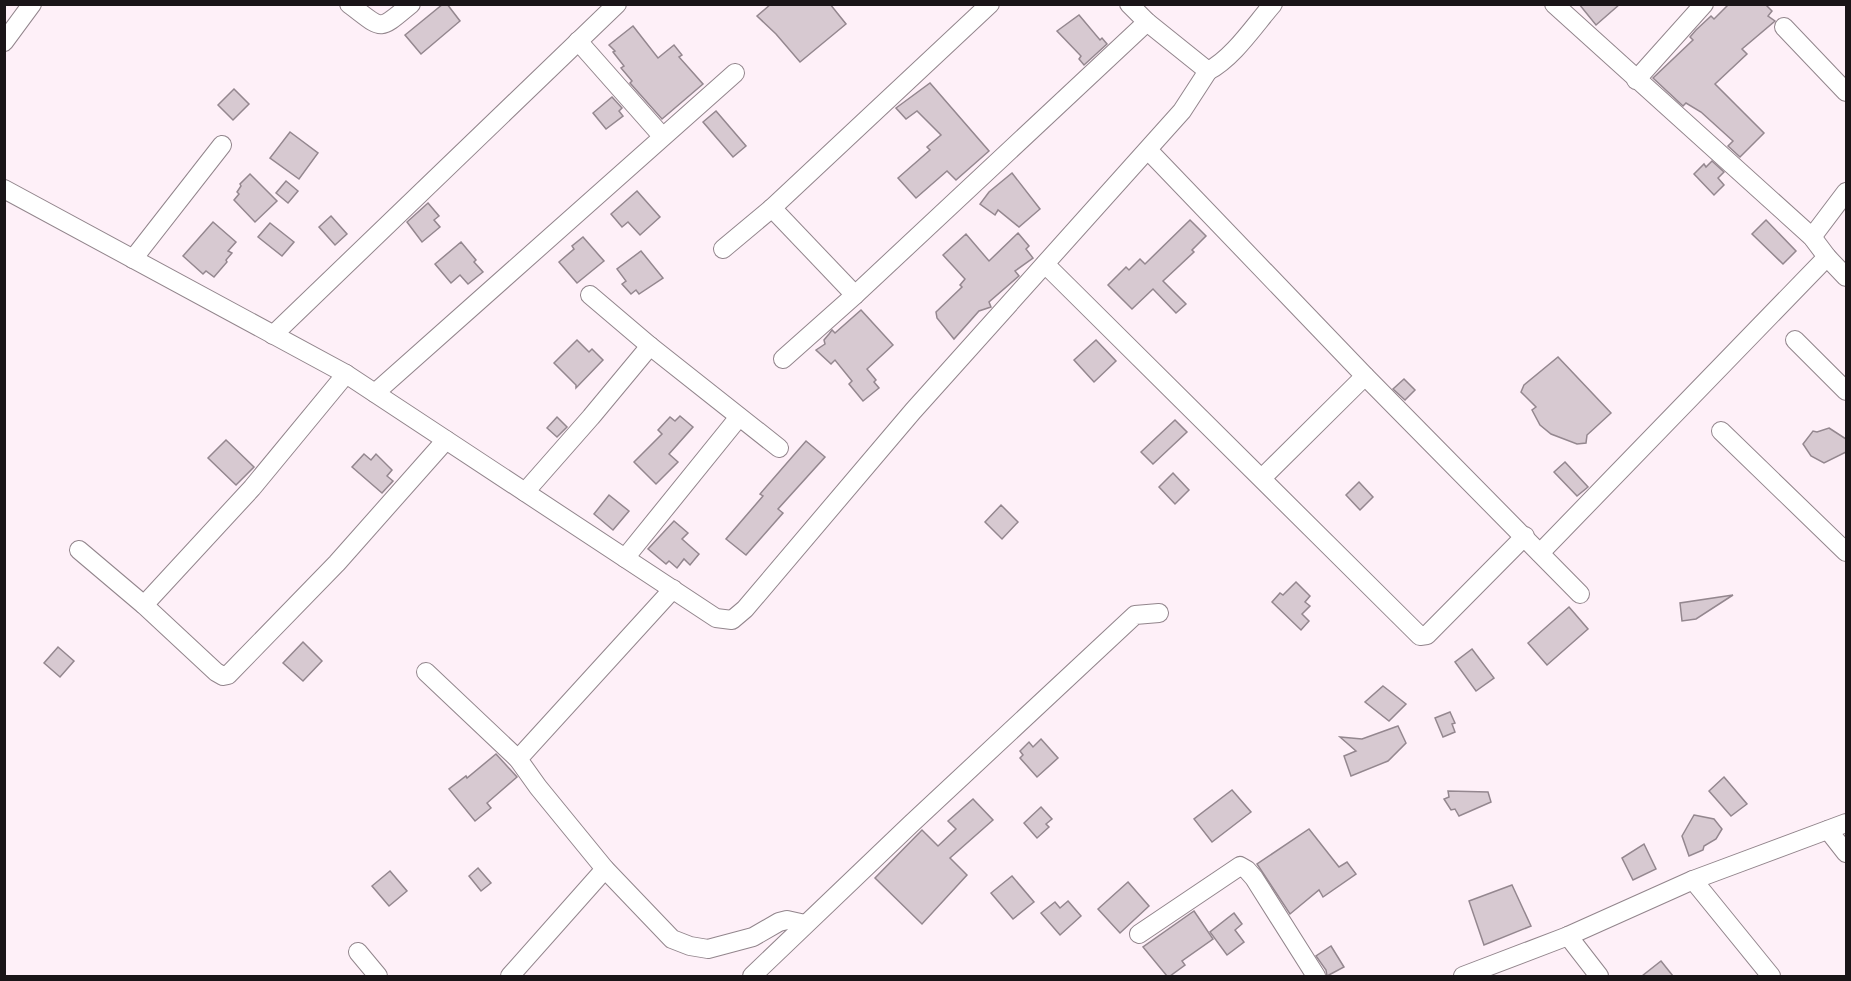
<svg xmlns="http://www.w3.org/2000/svg" width="1851" height="981" viewBox="0 0 1851 981" font-family="Quicksand,sans-serif">
	<style>
		.building { fill: #d7c9d1; stroke: #94878f; stroke-width: 1.5 }
		.lines { fill: none; stroke-linecap: round; stroke-linejoin: round }
		.minor-casing { stroke: #92858c; stroke-width: 20 }
		.minor { stroke: #fff; stroke-width: 18 }
	</style>
	<rect width="100%" height="100%" fill="#fef0f8"/>
	<g class="building">
		<polygon points="443,4 447,4 460,21 421,54 405,35"/>
		<polygon points="771,4 830,4 846,24 800,62 776,34 757,16"/>
		<polygon points="1579,4 1620,4 1596,25"/>
		<polygon points="1729,4 1765,4 1772,11 1768,16 1775,21 1742,49 1747,54 1715,84 1764,133 1740,157 1728,146 1733,141 1701,112 1686,103 1683,106 1653,78 1693,40 1690,37 1696,30 1711,16 1714,19"/>
		<polygon points="1079,15 1100,40 1102,38 1107,44 1084,65 1079,59 1081,56 1057,31"/>
		<polygon points="633,26 658,58 674,45 682,55 679,57 703,84 662,119 630,83 632,81 621,68 624,66 613,52 615,51 609,45"/>
		<polygon points="930,83 989,151 956,180 947,171 916,198 898,178 930,150 927,147 941,135 917,111 906,119 896,108"/>
		<polygon points="234,89 249,104 233,120 218,105"/>
		<polygon points="612,97 622,108 619,111 623,116 606,129 593,113"/>
		<polygon points="716,111 746,146 733,157 703,122"/>
		<polygon points="290,132 318,153 299,179 270,158"/>
		<polygon points="1712,161 1724,172 1718,178 1724,185 1714,195 1694,174 1704,164 1706,167"/>
		<polygon points="1012,173 1040,209 1019,227 998,210 995,215 980,204 989,192"/>
		<polygon points="250,174 277,201 255,222 234,200 239,194 237,192 241,186 240,184"/>
		<polygon points="286,181 298,191 288,203 276,193"/>
		<polygon points="637,191 660,217 640,235 628,222 622,227 611,214"/>
		<polygon points="428,203 439,216 434,220 440,227 422,242 407,222"/>
		<polygon points="331,216 347,234 335,245 319,227"/>
		<polygon points="1190,220 1206,236 1192,250 1194,252 1163,281 1186,304 1176,313 1153,289 1132,309 1108,285 1126,267 1129,270 1140,259 1145,264"/>
		<polygon points="1766,220 1796,251 1783,264 1752,234"/>
		<polygon points="213,222 236,242 228,251 232,253 226,260 227,262 214,277 206,271 203,274 183,256"/>
		<polygon points="270,223 294,242 282,256 258,237"/>
		<polygon points="1018,233 1029,246 1026,249 1033,258 1015,271 1019,276 989,302 991,307 979,311 954,339 937,318 936,312 962,287 960,285 965,279 943,255 966,234 989,261"/>
		<polygon points="583,237 604,261 577,283 559,262 574,249 572,246"/>
		<polygon points="461,242 476,260 474,262 483,272 468,284 460,275 451,283 435,264"/>
		<polygon points="641,251 663,278 639,294 636,290 631,294 622,284 626,281 617,269"/>
		<polygon points="861,310 893,345 867,369 876,380 874,382 879,388 863,401 849,384 852,381 835,360 831,364 816,350 825,344 824,340 829,334 832,330 835,333"/>
		<polygon points="577,340 589,352 592,349 603,360 576,388 576,385 554,363"/>
		<polygon points="1096,340 1116,361 1094,382 1074,360"/>
		<polygon points="1558,357 1611,413 1587,435 1586,443 1577,444 1551,434 1540,425 1532,410 1536,407 1521,392 1524,385"/>
		<polygon points="1404,379 1415,390 1405,400 1393,389"/>
		<polygon points="680,416 693,427 669,454 678,462 656,484 634,462 662,434 658,430 670,417 675,421"/>
		<polygon points="557,417 567,427 557,437 547,428"/>
		<polygon points="1175,420 1187,432 1153,464 1141,452"/>
		<polygon points="1829,428 1846,439 1846,452 1824,463 1811,456 1803,444 1813,431 1817,432"/>
		<polygon points="226,440 254,467 236,485 208,458"/>
		<polygon points="806,441 825,457 778,509 783,513 746,555 726,539 763,496 760,494"/>
		<polygon points="364,454 371,460 376,454 392,470 387,476 393,481 382,493 352,467"/>
		<polygon points="1565,462 1588,487 1577,496 1554,472"/>
		<polygon points="1173,473 1189,490 1175,504 1159,487"/>
		<polygon points="1359,482 1373,497 1360,510 1346,495"/>
		<polygon points="609,495 629,511 613,530 594,514"/>
		<polygon points="1001,505 1018,522 1002,539 985,522"/>
		<polygon points="674,521 688,533 682,539 699,554 690,565 684,559 677,568 669,561 666,564 648,549"/>
		<polygon points="1296,582 1310,596 1305,602 1310,606 1302,614 1309,621 1301,630 1272,602 1280,593 1283,595"/>
		<polygon points="1733,595 1696,619 1682,621 1680,603"/>
		<polygon points="1569,607 1588,629 1547,665 1528,643"/>
		<polygon points="303,642 322,661 303,681 283,663"/>
		<polygon points="58,647 74,661 60,677 44,663"/>
		<polygon points="1472,649 1494,678 1476,691 1455,662"/>
		<polygon points="1383,686 1406,704 1389,721 1365,702"/>
		<polygon points="1450,712 1455,723 1452,724 1455,732 1443,737 1435,718"/>
		<polygon points="1398,726 1406,743 1388,761 1351,776 1344,756 1356,751 1340,737 1362,739"/>
		<polygon points="1041,739 1058,758 1037,777 1020,758 1023,755 1020,751 1029,742 1033,747"/>
		<polygon points="496,754 517,777 487,803 491,808 475,821 449,789 466,776 467,778"/>
		<polygon points="1724,777 1747,804 1731,816 1709,791"/>
		<polygon points="1232,790 1251,812 1212,842 1194,819"/>
		<polygon points="1448,791 1488,792 1491,802 1459,816 1455,809 1451,810 1444,799 1449,797"/>
		<polygon points="973,799 993,820 950,858 967,875 922,924 875,878 922,830 938,846 956,829 948,821"/>
		<polygon points="1041,807 1052,819 1046,824 1049,827 1037,838 1024,823"/>
		<polygon points="1694,815 1714,819 1722,829 1716,839 1704,846 1703,850 1689,856 1682,836"/>
		<polygon points="1309,829 1339,867 1347,862 1356,874 1323,897 1319,890 1290,914 1257,864"/>
		<polygon points="1644,844 1656,869 1633,880 1622,858"/>
		<polygon points="478,868 491,883 481,891 469,876"/>
		<polygon points="390,871 407,891 389,906 372,886"/>
		<polygon points="1012,876 1034,902 1013,919 991,893"/>
		<polygon points="1128,882 1149,906 1120,933 1098,909"/>
		<polygon points="1512,885 1531,926 1484,945 1469,901"/>
		<polygon points="1068,901 1081,916 1060,935 1041,913 1055,902 1060,908"/>
		<polygon points="1194,911 1213,939 1182,961 1185,965 1170,976 1167,976 1143,947"/>
		<polygon points="1234,913 1242,924 1235,930 1244,942 1227,955 1210,932"/>
		<polygon points="1331,946 1344,967 1327,976 1326,970 1316,956"/>
		<polygon points="1661,961 1673,976 1642,976"/>
	</g>
	<g class="lines">
		<g class="minor-casing">
			<g id="minor">
				<path d="M349,4C384,30 377,32 411,4"/>
				<path d="M1129,4L1147,22L1208,71C1233,58 1254,26 1273,4"/>
				<polyline points="1554,4 1812,237 1827,257 1846,277"/>
				<polyline points="1784,27 1846,92"/>
				<polyline points="578,41 662,136"/>
				<polyline points="4,42 32,4"/>
				<polyline points="1636,80 1704,4"/>
				<polyline points="1148,150 1365,376 1580,594"/>
				<polyline points="4,189 346,374 716,618 732,620 745,609 913,411 1182,111 1208,71"/>
				<polyline points="772,208 855,295"/>
				<polyline points="1812,237 1846,192"/>
				<polyline points="723,249 772,208 990,4"/>
				<polyline points="133,259 222,145"/>
				<polyline points="1045,264 1420,636 1427,635 1525,536"/>
				<polyline points="590,295 650,346 779,448"/>
				<polyline points="273,335 617,4"/>
				<polyline points="1795,340 1846,391"/>
				<polyline points="783,359 855,295 1147,22"/>
				<polyline points="375,393 735,73"/>
				<polyline points="1721,431 1846,552"/>
				<polyline points="1262,478 1365,376"/>
				<polyline points="525,492 591,417 650,346"/>
				<polyline points="79,550 144,605 216,672 223,676 228,675 337,563 446,440"/>
				<polyline points="1540,553 1827,257"/>
				<polyline points="625,558 739,417"/>
				<polyline points="673,589 518,759 538,787 605,869 672,939 690,946 708,949 753,937 779,922 787,920 805,924"/>
				<polyline points="144,605 252,488 346,374"/>
				<polyline points="426,672 518,759"/>
				<polyline points="1828,830 1846,853"/>
				<polyline points="1693,880 1771,976"/>
				<polyline points="1139,934 1240,866 1247,870 1254,878 1316,976"/>
				<polyline points="1568,936 1599,976"/>
				<polyline points="358,952 378,976"/>
				<polyline points="510,976 605,869"/>
				<polyline points="752,976 911,824 1135,615 1159,613"/>
				<polyline points="1463,976 1568,936 1693,880 1846,823"/>
			</g>
		</g>
		<use href="#minor" class="minor"/>
	</g>
	<rect width="1851" height="981" fill="none" stroke="#1a1518" stroke-width="12"/>
</svg>
